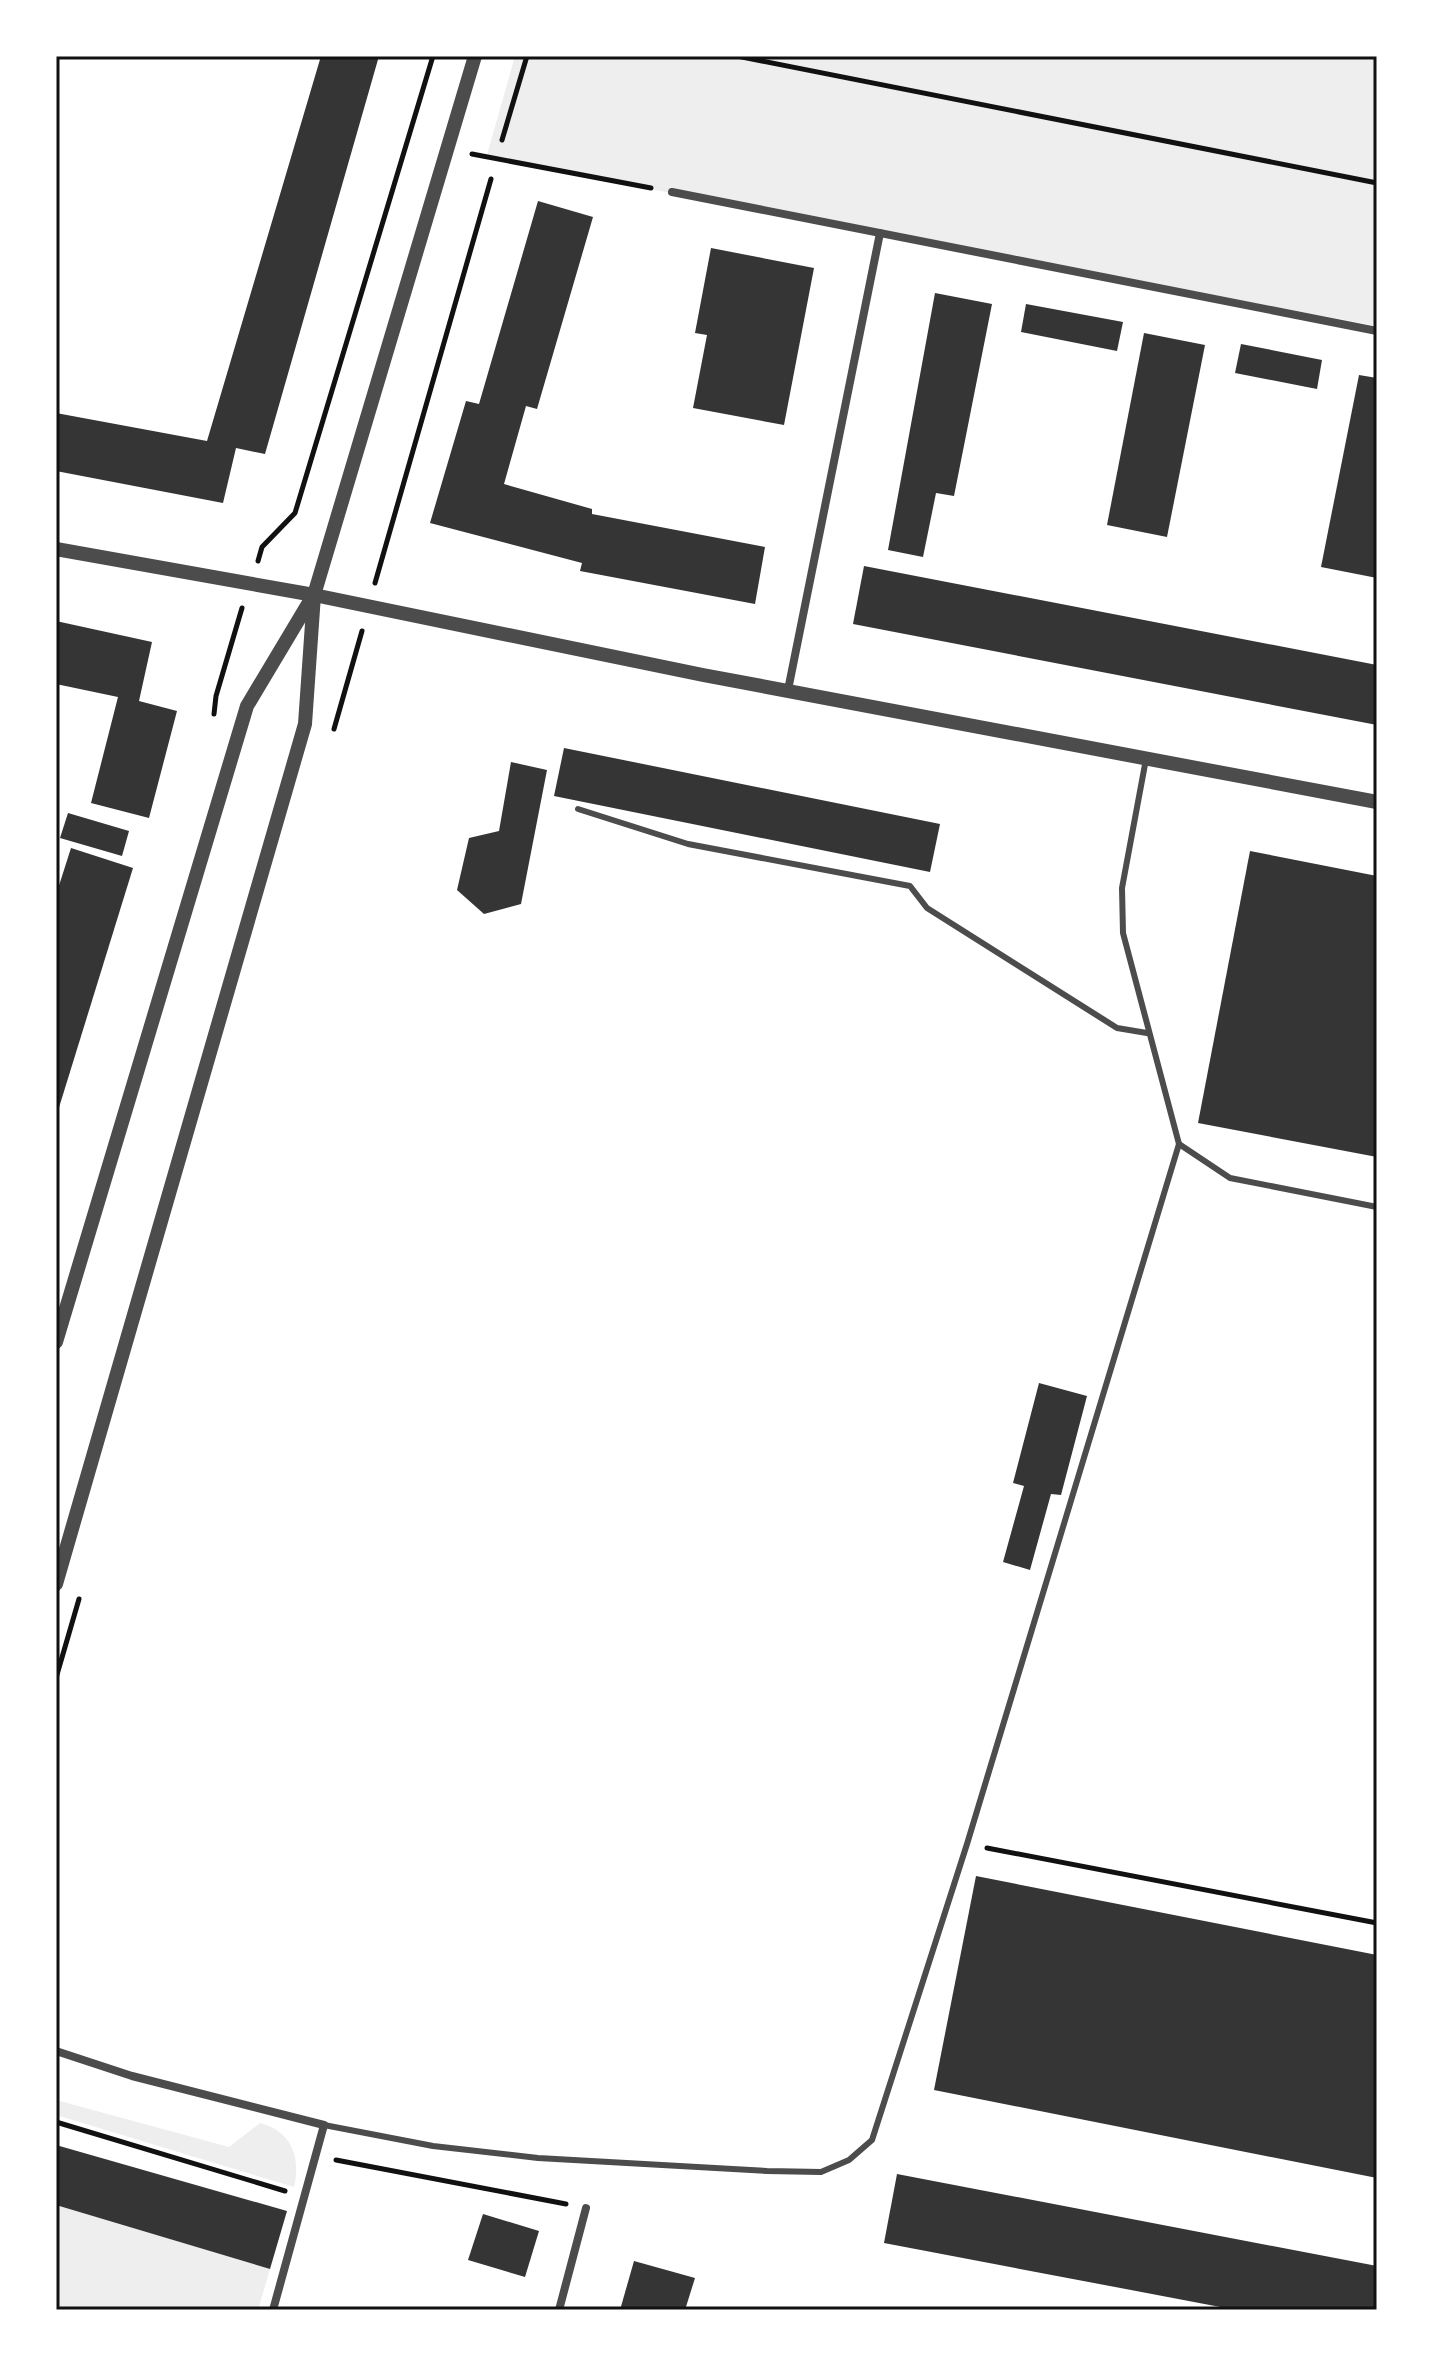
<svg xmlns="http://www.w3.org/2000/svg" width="1433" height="2366" viewBox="0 0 1433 2366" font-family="'Fira Sans',sans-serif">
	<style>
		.green { fill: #eee }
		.building { fill: #353535 }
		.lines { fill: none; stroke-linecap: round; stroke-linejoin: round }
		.path { stroke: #111; stroke-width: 5 }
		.service { stroke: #4c4c4c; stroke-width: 6 }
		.minor { stroke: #4c4c4c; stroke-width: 8 }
		.tertiary { stroke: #4c4c4c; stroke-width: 14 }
		.neatline { fill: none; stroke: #111; stroke-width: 3 }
	</style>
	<rect width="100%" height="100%" fill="#fff"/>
	<g class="green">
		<polygon points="515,56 1377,56 1377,326 496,160 487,155"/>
		<path d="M56,2100L229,2147L260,2123C292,2131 301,2158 294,2187L56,2115Z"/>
		<polygon points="56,2205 270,2269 258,2310 56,2310"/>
	</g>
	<g class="building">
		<polygon points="321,56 379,56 265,454 236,448 223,503 56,471 56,413 207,441"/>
		<polygon points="538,201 593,217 537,409 526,406 504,484 592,509 592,514 765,547 755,604 580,571 582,563 430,523 466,401 479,404"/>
		<polygon points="711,248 814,268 784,425 693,408 707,335 695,333"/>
		<polygon points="935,293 992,304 954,496 936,493 923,557 888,550"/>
		<polygon points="1026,304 1123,322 1117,351 1021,332"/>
		<polygon points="1144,333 1205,345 1167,537 1107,525"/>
		<polygon points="1241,344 1322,360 1317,389 1235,373"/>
		<polygon points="1359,375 1377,378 1377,578 1321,567"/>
		<polygon points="864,566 1377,665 1377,725 853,624"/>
		<polygon points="56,621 152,642 139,701 177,711 149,818 91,803 118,697 56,684"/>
		<polygon points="564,748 940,824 930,872 554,796"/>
		<polygon points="511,762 547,770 521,904 484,914 457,890 469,838 499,831"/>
		<polygon points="68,813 129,831 122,856 60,838"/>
		<polygon points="71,848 133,868 57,1114 56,895"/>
		<polygon points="1250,851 1377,876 1377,1157 1198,1123"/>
		<polygon points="1039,1383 1087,1396 1061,1495 1051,1494 1030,1570 1003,1562 1024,1486 1013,1483"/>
		<polygon points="976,1876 1377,1955 1377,2178 934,2090"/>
		<polygon points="56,2145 287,2211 270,2269 56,2205"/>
		<polygon points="897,2174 1377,2266 1377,2310 1236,2310 884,2243"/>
		<polygon points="483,2214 539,2231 525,2277 468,2260"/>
		<polygon points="634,2261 695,2278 685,2310 620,2310"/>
	</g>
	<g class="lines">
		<g class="path">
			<polyline points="737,56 1377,183"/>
			<polyline points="502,140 527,56"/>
			<polyline points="472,154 651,188"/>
			<polyline points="258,561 262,547 295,513 433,56"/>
			<polyline points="375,583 491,179"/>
			<polyline points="214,714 216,696 242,608"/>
			<polyline points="334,729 362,631"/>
			<polyline points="56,1678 79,1599"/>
			<polyline points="987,1848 1377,1923"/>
			<polyline points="56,2122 285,2191"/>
			<polyline points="336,2160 566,2204"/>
		</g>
		<g class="service">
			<polyline points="578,809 688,844 910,886 927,908 1117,1028 1147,1033"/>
			<polyline points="1179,1144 1230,1178 1377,1207"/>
			<polyline points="324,2125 433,2146 538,2158 767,2171 821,2172 849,2160 872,2140 967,1844 1179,1144 1123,933 1122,888 1146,759"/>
		</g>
		<g class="minor">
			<polyline points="672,192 1377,331"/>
			<polyline points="788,690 880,233"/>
			<polyline points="56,2051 132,2076 324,2125 273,2310"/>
			<polyline points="559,2310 586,2208"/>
		</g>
		<g class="tertiary">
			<polyline points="56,549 314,595 703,675 1377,802"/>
			<polyline points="56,1342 247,706 311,599"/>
			<polyline points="56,1584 305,724 314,595 475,56"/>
		</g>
	</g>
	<rect width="1433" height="2366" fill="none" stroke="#ffffff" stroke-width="116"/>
	<rect x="58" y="58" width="1317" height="2250" class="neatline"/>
</svg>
